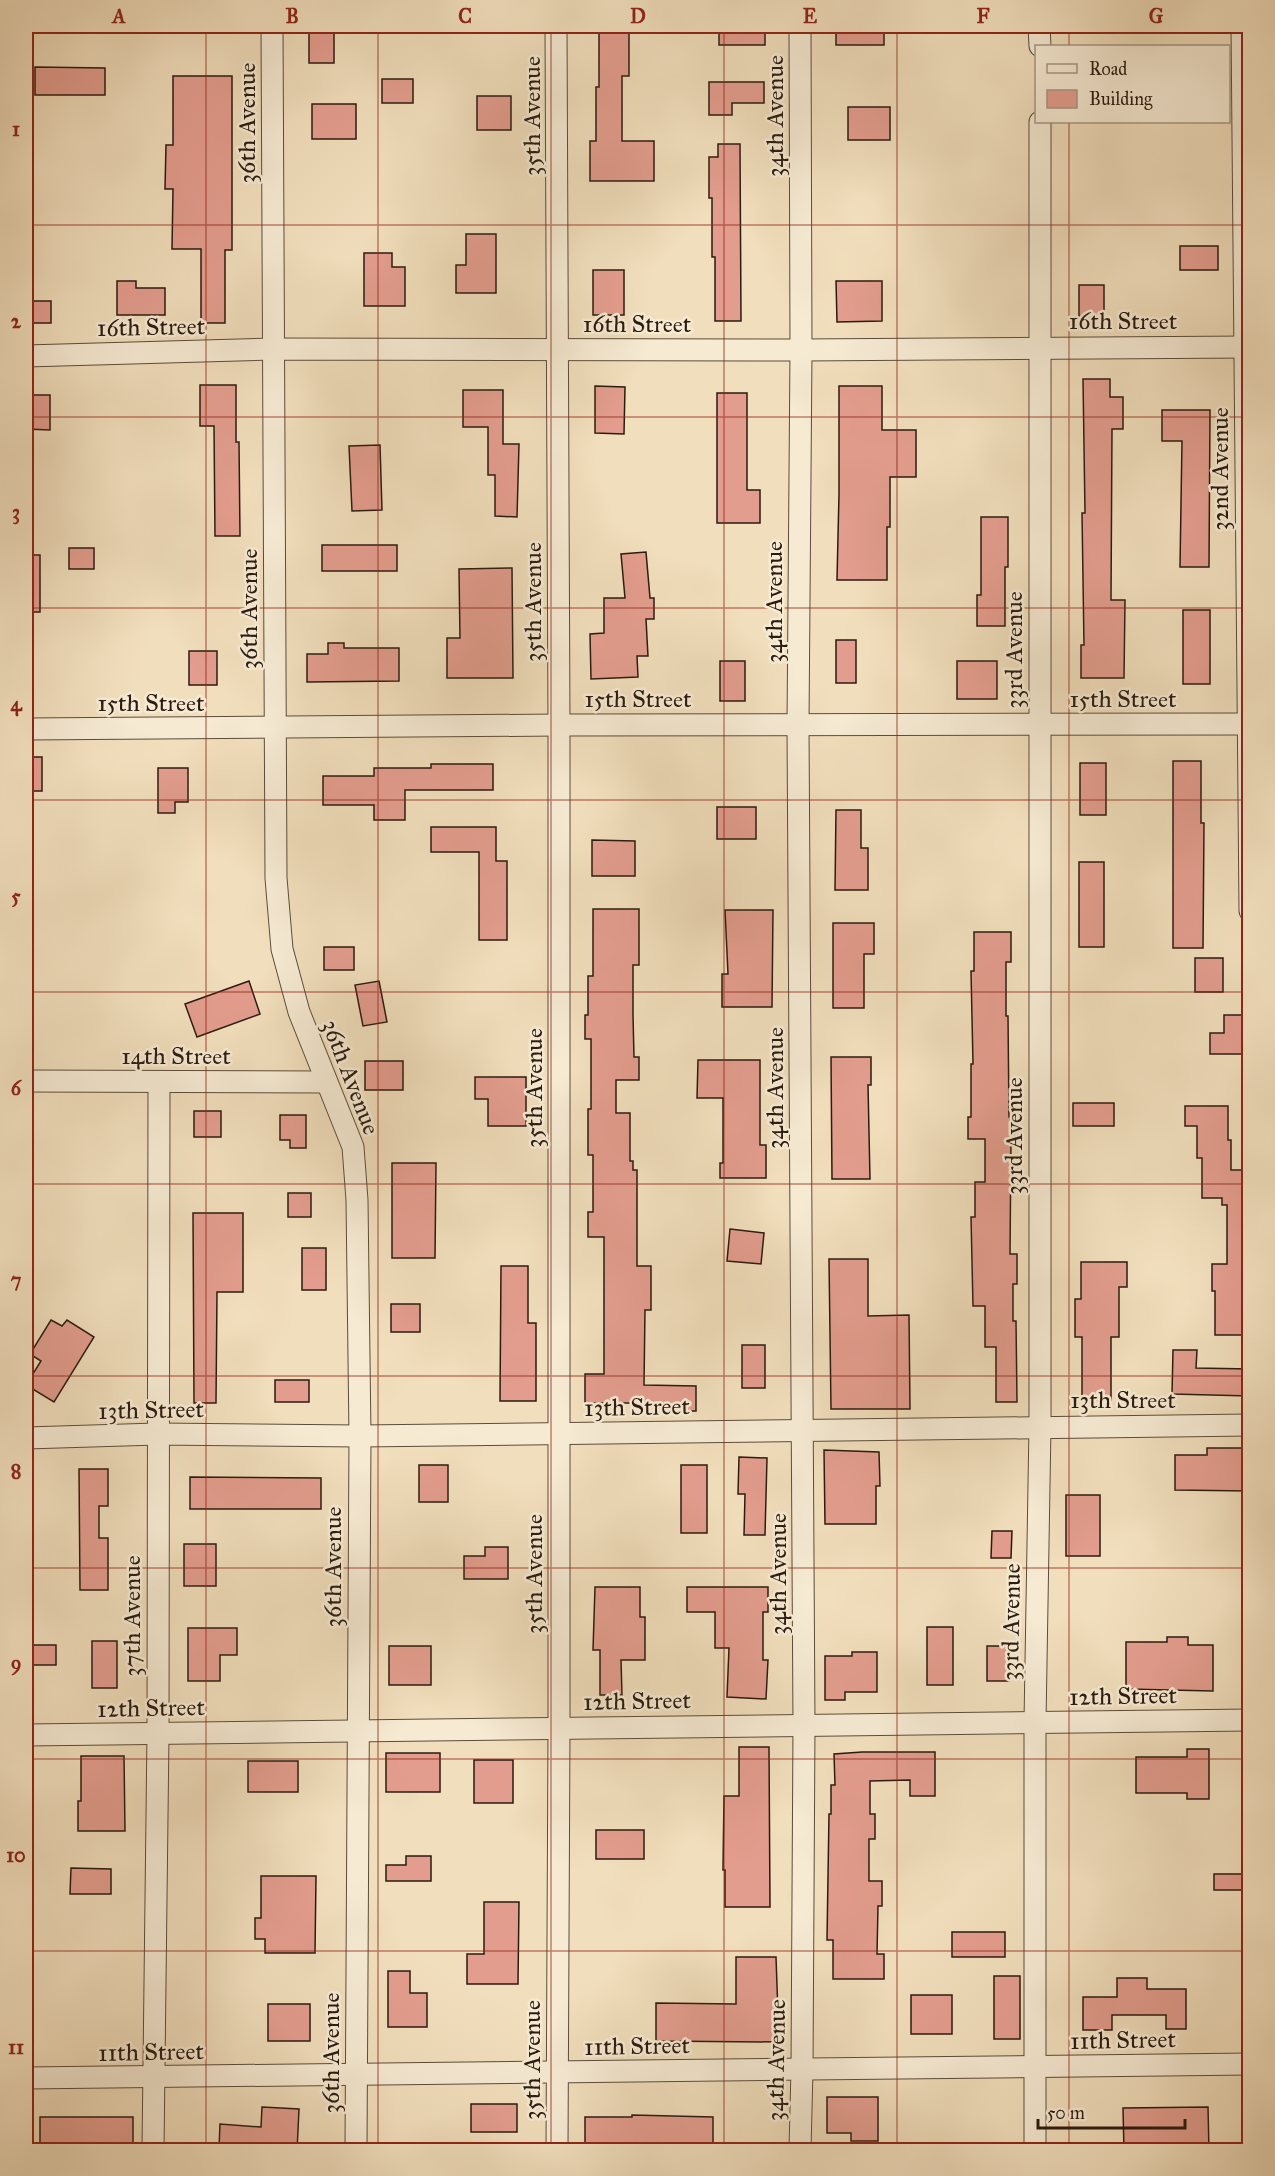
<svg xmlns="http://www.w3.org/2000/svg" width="1275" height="2176" viewBox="0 0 1275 2176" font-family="'IM FELL Great Primer',serif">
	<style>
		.building { fill: #e39d8e; stroke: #2b1b10; stroke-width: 1.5 }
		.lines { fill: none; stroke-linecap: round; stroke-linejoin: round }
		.minor-casing { stroke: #5c4c3b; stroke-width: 23 }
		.minor { stroke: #f6ead3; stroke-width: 21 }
		.grid { fill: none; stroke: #8f2418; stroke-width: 1.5; stroke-opacity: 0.55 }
		.labels { text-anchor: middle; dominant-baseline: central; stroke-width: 5; stroke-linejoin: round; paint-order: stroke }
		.street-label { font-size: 24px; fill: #2b1b10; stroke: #f6ead3 }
		.neatline { fill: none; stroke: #8f2418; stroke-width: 2 }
		.grid-label { font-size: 20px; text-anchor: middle; font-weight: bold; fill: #8f2418 }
	</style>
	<rect width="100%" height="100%" fill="#f1debc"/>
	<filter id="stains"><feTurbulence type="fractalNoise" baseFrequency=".00333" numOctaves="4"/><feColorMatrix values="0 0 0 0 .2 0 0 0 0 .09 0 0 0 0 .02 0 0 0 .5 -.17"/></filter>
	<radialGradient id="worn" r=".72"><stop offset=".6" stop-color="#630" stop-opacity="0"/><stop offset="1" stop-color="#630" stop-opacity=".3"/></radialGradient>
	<g class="building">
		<rect x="309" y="26" width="25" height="37"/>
		<polygon points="599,26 629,26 629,76 622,76 622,141 654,141 654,181 590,181 590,141 596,141 596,87 599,87"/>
		<rect x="719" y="26" width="46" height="19"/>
		<rect x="836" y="26" width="48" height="19"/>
		<polygon points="35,67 105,68 105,95 35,95"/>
		<polygon points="173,76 232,76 232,250 225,250 225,323 201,323 201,249 172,249 173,189 165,189 166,145 173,145"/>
		<rect x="382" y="79" width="31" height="24"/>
		<polygon points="709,82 764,82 764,103 732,103 732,115 709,115"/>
		<rect x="477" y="96" width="34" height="34"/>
		<rect x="312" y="104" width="44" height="35"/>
		<rect x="848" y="107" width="42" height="33"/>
		<polygon points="718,144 740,144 741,321 715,321 715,257 712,257 712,198 709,198 709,157 718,157"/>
		<polygon points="466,234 496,234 496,293 456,293 456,265 466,265"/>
		<rect x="1180" y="246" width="38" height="24"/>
		<polygon points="364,253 392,253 392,267 405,267 405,306 364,306"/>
		<rect x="593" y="270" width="31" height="45"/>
		<polygon points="117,281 136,281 136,288 165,288 165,315 117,315"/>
		<polygon points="836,281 882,281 882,321 837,322"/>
		<rect x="1079" y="285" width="25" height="34"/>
		<rect x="26" y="301" width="25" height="22"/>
		<polygon points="1083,379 1110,379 1110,397 1123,397 1123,429 1112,429 1111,600 1125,600 1124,678 1081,678 1081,645 1084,645 1082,513 1085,513"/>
		<polygon points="200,385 236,385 236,442 239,442 240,536 215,536 214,426 200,426"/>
		<polygon points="595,386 625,387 624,434 595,433"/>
		<polygon points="839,386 882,386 882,430 916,430 916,477 890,477 890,527 887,527 887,580 837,580 839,494"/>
		<polygon points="463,390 503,390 503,444 519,444 517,517 495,516 495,475 488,475 488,427 463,427"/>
		<polygon points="717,393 747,393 747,490 760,490 760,523 717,523"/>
		<polygon points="26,395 50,395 50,430 26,429"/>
		<polygon points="1162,410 1210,410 1209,567 1180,567 1182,441 1162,441"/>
		<polygon points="380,445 382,510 352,511 349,446"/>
		<polygon points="981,517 1008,517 1008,567 1005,567 1005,626 977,626 977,595 981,595"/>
		<rect x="322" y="545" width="75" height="26"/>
		<rect x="69" y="548" width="25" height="21"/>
		<polygon points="646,552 650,598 654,598 654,619 646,619 648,656 637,656 638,677 591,679 590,634 604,633 604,598 625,598 621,554"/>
		<rect x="26" y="555" width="14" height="57"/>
		<polygon points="512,568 513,678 447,678 447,638 460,638 459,569"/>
		<rect x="1183" y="610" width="27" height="74"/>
		<rect x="836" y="640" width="20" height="43"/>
		<polygon points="328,643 344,643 344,648 399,648 399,681 307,682 307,654 328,654"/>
		<rect x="189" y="651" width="28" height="34"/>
		<rect x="720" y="661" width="25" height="40"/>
		<rect x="957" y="661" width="40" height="38"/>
		<rect x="26" y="757" width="16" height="34"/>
		<polygon points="1173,761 1201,761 1201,823 1204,823 1203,948 1173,948"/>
		<rect x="1080" y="763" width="26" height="52"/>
		<polygon points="431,764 493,764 493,790 405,790 405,820 374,820 374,805 323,805 323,776 374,776 374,768 431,768"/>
		<polygon points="158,768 188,768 188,802 175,802 175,813 158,813"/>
		<rect x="717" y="807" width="39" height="32"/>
		<polygon points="836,810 861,810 861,848 868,848 868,890 835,890"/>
		<polygon points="431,827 496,827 496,861 507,861 507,940 479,940 479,852 431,852"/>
		<polygon points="592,840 635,841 635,876 592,876"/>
		<rect x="1079" y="862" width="25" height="85"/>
		<polygon points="593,909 639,909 639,965 633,965 633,1015 634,1057 639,1057 639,1080 616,1080 616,1113 630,1113 630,1161 633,1161 633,1170 637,1170 637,1266 651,1266 651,1310 645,1310 644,1385 696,1386 696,1411 670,1411 670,1403 585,1403 585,1374 604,1374 604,1237 588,1237 588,1212 593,1212 593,1155 588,1155 588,1109 591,1109 591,1039 585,1039 585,1015 588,1015 588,976 593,976"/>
		<polygon points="725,910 773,910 772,1007 722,1007 722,974 728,974"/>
		<polygon points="833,923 874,923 874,954 864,954 864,1008 833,1008"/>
		<polygon points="974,932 1011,932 1011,962 1006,962 1006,1016 1008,1016 1009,1117 1014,1117 1014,1139 1011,1139 1010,1254 1017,1254 1017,1284 1013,1284 1013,1321 1016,1321 1017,1402 996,1402 996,1347 985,1347 985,1306 973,1306 971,1217 975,1217 975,1182 985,1182 985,1139 968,1139 968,1117 971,1117 971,1064 973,1064 971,971 974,971"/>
		<rect x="324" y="947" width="30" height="23"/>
		<rect x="1195" y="958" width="28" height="34"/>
		<polygon points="249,981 260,1014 197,1037 185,1004"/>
		<polygon points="379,981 387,1022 363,1026 355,985"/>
		<polygon points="1224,1015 1243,1015 1243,1054 1210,1054 1210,1033 1224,1033"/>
		<polygon points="831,1057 871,1057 871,1085 868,1085 870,1179 832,1179"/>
		<polygon points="698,1060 760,1060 760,1145 766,1145 766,1178 720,1178 720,1163 723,1163 723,1098 697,1098"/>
		<rect x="365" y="1061" width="38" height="29"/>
		<polygon points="475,1077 526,1077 526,1126 488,1126 488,1099 475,1099"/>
		<rect x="1073" y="1103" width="41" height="23"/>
		<polygon points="1185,1106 1228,1106 1228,1140 1231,1140 1231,1170 1250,1170 1250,1335 1215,1335 1215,1291 1212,1291 1212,1264 1227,1264 1227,1205 1222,1205 1222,1198 1202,1198 1202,1158 1197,1158 1197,1126 1185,1126"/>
		<rect x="194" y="1111" width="27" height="26"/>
		<polygon points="280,1115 306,1115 306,1148 290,1148 290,1140 280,1140"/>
		<polygon points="392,1163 436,1163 435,1258 392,1258"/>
		<rect x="288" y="1193" width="23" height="24"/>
		<polygon points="193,1213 243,1213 243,1292 217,1292 216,1403 194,1403"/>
		<polygon points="730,1229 764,1233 761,1264 727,1261"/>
		<rect x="302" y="1248" width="24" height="42"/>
		<polygon points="829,1259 868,1259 868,1316 909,1315 910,1409 831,1409"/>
		<polygon points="1081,1262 1127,1262 1127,1287 1119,1287 1119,1337 1111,1337 1111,1400 1082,1400 1082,1337 1075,1337 1075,1299 1081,1299"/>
		<polygon points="501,1266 528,1266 528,1323 536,1323 536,1401 500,1401"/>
		<rect x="391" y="1304" width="29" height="28"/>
		<polygon points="51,1320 62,1326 67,1320 94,1337 54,1402 26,1385 41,1361 30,1354"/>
		<rect x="742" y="1345" width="23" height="43"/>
		<polygon points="1173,1350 1197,1350 1196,1368 1250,1369 1250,1396 1172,1394"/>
		<rect x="275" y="1380" width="34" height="22"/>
		<polygon points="1207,1448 1250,1448 1250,1491 1175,1490 1175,1455 1207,1455"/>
		<polygon points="824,1450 879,1452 880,1486 876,1486 876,1524 825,1524"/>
		<polygon points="739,1457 767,1458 765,1535 744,1535 745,1494 738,1494"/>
		<rect x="419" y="1465" width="29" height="37"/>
		<rect x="681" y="1465" width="26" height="68"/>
		<polygon points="79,1469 108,1469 108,1506 99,1506 99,1538 108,1538 108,1590 80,1590"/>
		<polygon points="190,1477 321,1478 321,1509 190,1509"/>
		<rect x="1066" y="1495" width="34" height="61"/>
		<polygon points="992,1531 1012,1531 1011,1558 991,1558"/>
		<rect x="184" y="1544" width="32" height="42"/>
		<polygon points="485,1547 508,1547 508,1579 464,1579 464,1556 485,1556"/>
		<polygon points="595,1587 640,1587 640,1617 645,1617 645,1660 621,1660 622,1695 600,1695 600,1650 593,1650"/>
		<polygon points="687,1587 768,1587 768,1612 763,1612 763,1660 768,1660 766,1699 727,1697 729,1648 715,1648 715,1612 687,1612"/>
		<rect x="927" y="1627" width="26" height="58"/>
		<polygon points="188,1628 237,1628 237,1655 220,1655 220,1681 188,1681"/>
		<polygon points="1167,1637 1188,1637 1188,1645 1213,1645 1213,1691 1126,1689 1126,1642 1167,1642"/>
		<rect x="92" y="1641" width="25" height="47"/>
		<rect x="26" y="1645" width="30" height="20"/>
		<rect x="389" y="1646" width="42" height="39"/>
		<rect x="987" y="1646" width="23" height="35"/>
		<polygon points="852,1652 877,1652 877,1692 845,1692 845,1700 825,1700 825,1656 852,1656"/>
		<polygon points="739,1747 769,1747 770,1907 725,1907 725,1870 723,1870 724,1796 739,1796"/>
		<polygon points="1187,1749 1209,1749 1209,1799 1187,1799 1187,1793 1136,1793 1136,1757 1187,1757"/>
		<polygon points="862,1752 935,1752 935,1796 910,1796 910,1780 870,1781 870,1814 875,1814 875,1839 869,1839 869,1881 882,1881 882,1906 878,1906 877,1954 884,1954 884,1979 833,1979 833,1940 827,1940 829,1814 831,1814 831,1785 835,1785 834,1754"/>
		<rect x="386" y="1753" width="54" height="39"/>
		<polygon points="81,1756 124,1756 125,1831 78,1831 78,1801 81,1801"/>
		<rect x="474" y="1760" width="39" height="43"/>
		<rect x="248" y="1761" width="50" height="31"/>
		<rect x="596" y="1830" width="48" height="29"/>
		<polygon points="406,1856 431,1856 431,1881 386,1881 386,1865 406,1865"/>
		<polygon points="71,1868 111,1869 111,1894 70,1894"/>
		<rect x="1214" y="1874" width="36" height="16"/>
		<polygon points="261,1876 316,1876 315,1953 265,1953 265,1939 255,1939 255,1918 261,1918"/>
		<polygon points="484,1902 519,1902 518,1984 467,1984 467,1954 484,1954"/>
		<rect x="952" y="1932" width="53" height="25"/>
		<polygon points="736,1957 776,1957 779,2042 656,2041 656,2003 736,2004"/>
		<polygon points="388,1971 410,1971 410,1993 427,1993 427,2027 388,2027"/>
		<rect x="994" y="1976" width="26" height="63"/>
		<polygon points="1117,1978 1147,1978 1147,1989 1186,1989 1186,2029 1166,2029 1166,2015 1112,2015 1112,2030 1083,2030 1083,1997 1117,1997"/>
		<rect x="911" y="1995" width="41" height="39"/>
		<rect x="268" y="2004" width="42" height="37"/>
		<polygon points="827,2097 878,2097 878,2141 851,2141 851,2133 827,2133"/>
		<rect x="471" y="2104" width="46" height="28"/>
		<polygon points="262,2107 299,2109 297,2151 219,2148 220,2124 261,2127"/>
		<polygon points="1208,2107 1209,2151 1124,2151 1123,2108"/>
		<polygon points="632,2115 713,2117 713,2151 585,2151 585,2117 632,2117"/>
		<polygon points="40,2117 133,2117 133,2146 77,2146 77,2151 40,2151"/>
	</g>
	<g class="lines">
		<g class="minor-casing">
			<g id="minor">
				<polyline points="272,26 276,878 282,949 299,1012 353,1147 357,1200 360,1436 356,2150"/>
				<polyline points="556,26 559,725 559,1728 557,2150"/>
				<polyline points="800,26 801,350 798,726 804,1725 802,2069 800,2150"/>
				<polyline points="1039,26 1040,46"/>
				<polyline points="1242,26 1250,911"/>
				<polyline points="26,356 273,349 801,350 1250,347"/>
				<polyline points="26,729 559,725 1250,724"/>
				<polyline points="26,1081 326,1082"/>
				<polyline points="26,1438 157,1434 360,1436 1250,1425"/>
				<polyline points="26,1735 1250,1720"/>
				<polyline points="26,2078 1250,2064"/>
				<polyline points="153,2150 158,1733 159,1082"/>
				<polyline points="1035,2150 1035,1722 1040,1426 1040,122"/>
			</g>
		</g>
		<use href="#minor" class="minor"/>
	</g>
	<path class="grid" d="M206,26V2150M378,26V2150M551,26V2150M724,26V2150M897,26V2150M1069,26V46M1069,122V2150M26,225H1250M26,417H1250M26,608H1250M26,800H1250M26,992H1250M26,1184H1250M26,1376H1250M26,1568H1250M26,1759H1250M26,1951H1250"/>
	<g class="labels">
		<g class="street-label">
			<text transform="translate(532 116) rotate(-90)">35th Avenue</text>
			<text transform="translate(775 116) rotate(-90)">34th Avenue</text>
			<text transform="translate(247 123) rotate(-90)">36th Avenue</text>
			<text x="1123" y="321">16th Street</text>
			<text x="637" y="324">16th Street</text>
			<text transform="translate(151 327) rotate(-1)">16th Street</text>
			<text transform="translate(1220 469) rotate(-90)">32nd Avenue</text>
			<text transform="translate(533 602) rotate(-90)">35th Avenue</text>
			<text transform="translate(774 602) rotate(-90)">34th Avenue</text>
			<text transform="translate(249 609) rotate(-90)">36th Avenue</text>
			<text transform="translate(1014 650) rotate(-90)">33rd Avenue</text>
			<text x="638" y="699">15th Street</text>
			<text x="1123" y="699">15th Street</text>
			<text x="151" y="703">15th Street</text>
			<text x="176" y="1056">14th Street</text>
			<text transform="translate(351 1077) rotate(69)">36th Avenue</text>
			<text transform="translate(534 1088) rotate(-90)">35th Avenue</text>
			<text transform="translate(775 1088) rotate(-90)">34th Avenue</text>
			<text transform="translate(1014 1136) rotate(-90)">33rd Avenue</text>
			<text x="1123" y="1400">13th Street</text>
			<text transform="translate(637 1407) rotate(-1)">13th Street</text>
			<text transform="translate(151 1410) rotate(-1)">13th Street</text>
			<text transform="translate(333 1567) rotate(-90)">36th Avenue</text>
			<text transform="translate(534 1574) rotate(-90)">35th Avenue</text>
			<text transform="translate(778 1574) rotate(-90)">34th Avenue</text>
			<text transform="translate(132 1616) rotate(-90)">37th Avenue</text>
			<text transform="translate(1011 1622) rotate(-89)">33rd Avenue</text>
			<text transform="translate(1123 1696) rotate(-1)">12th Street</text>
			<text transform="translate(637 1701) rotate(-1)">12th Street</text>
			<text transform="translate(151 1708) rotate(-1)">12th Street</text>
			<text transform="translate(1123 2040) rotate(-1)">11th Street</text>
			<text transform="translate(637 2046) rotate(-1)">11th Street</text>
			<text transform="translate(151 2052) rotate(-1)">11th Street</text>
			<text transform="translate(331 2053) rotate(-90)">36th Avenue</text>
			<text transform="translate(532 2060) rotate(-90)">35th Avenue</text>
			<text transform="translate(776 2060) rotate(-89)">34th Avenue</text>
		</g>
	</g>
	<rect width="1275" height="2176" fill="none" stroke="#f1debc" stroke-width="66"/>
	<rect x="1035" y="45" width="195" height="78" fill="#f6ead3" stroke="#a59785" stroke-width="1.5"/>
	<rect x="1047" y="64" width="30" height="9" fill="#f6ead3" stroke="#a59785" stroke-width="1.5"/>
	<text x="1089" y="75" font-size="18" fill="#2b1b10">Road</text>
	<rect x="1047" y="90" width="30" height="18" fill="#e39d8e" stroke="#a59785" stroke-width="1.5"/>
	<text x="1089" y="105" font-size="18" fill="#2b1b10">Building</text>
	<path d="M1038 2119v9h147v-9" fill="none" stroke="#2b1b10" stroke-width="3"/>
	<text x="1047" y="2119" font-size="18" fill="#2b1b10" stroke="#f6ead3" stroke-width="4.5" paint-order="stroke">50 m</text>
	<rect x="33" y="33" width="1209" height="2110" class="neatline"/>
	<g class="grid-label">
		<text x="119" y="23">A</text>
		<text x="292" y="23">B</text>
		<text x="465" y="23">C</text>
		<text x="638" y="23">D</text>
		<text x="810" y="23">E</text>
		<text x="983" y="23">F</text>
		<text x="1156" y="23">G</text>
		<text x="16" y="136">1</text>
		<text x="16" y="328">2</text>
		<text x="16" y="519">3</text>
		<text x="16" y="711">4</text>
		<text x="16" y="903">5</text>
		<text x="16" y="1095">6</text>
		<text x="16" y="1287">7</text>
		<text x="16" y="1478">8</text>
		<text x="16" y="1670">9</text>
		<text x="16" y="1862">10</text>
		<text x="16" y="2054">11</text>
	</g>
	<rect width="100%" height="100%" filter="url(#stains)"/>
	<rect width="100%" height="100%" fill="url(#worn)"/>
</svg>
